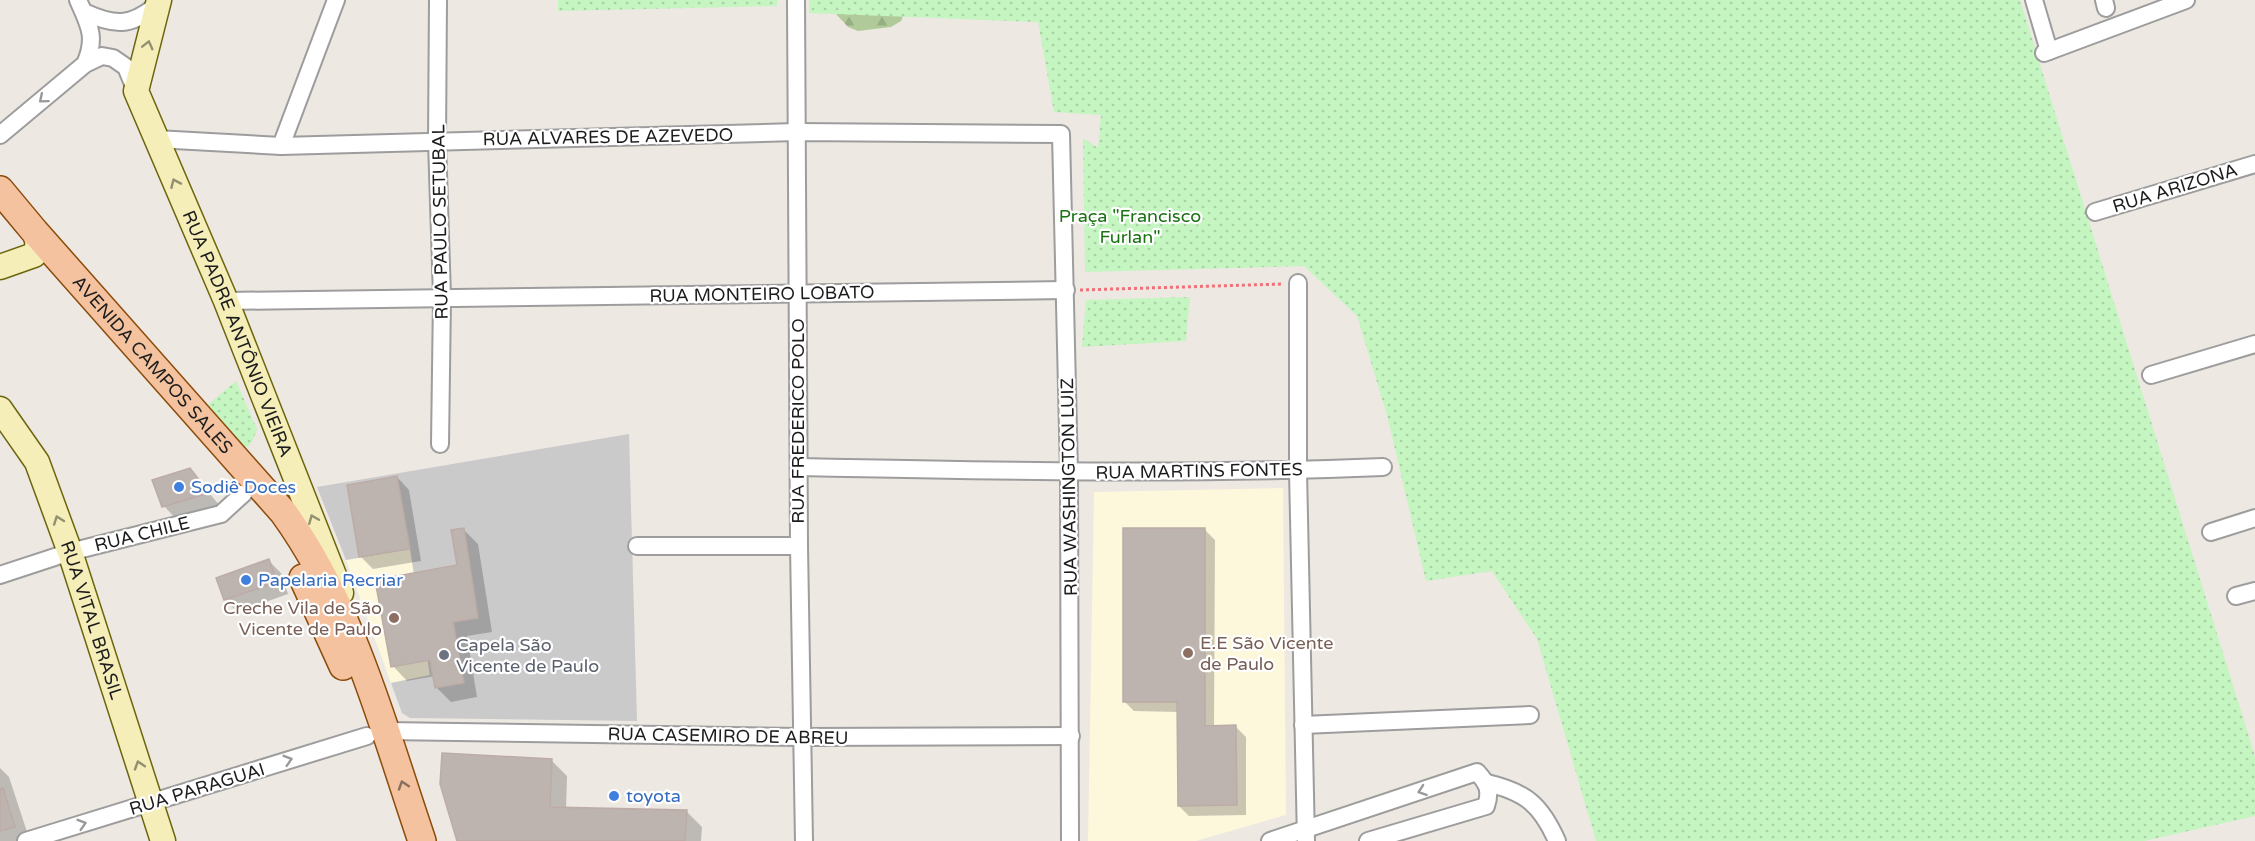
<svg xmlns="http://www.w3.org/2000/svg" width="2255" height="841" viewBox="0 0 2255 841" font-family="'Varela Round',sans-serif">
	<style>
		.education { fill: #fdf7dc }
		.religious { fill: #cacaca }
		.forest { fill: url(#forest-firs) }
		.park { fill: url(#park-dots) }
		.shadow { fill: #0003 }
		.building { fill: #bdb3af; stroke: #bdaca6; stroke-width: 1.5 }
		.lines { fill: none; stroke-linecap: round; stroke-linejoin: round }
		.street-casing { stroke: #9d9d9d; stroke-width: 20 }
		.secondary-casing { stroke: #6b650c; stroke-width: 27 }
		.primary-casing { stroke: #8b4b0a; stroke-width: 30 }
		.path { stroke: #f07078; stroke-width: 3; stroke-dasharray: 3 3; stroke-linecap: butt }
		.street { stroke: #fff; stroke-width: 16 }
		.secondary { stroke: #f5eeb9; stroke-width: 24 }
		.primary { stroke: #f5c29f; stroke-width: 27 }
		.oneway { stroke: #939072 }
		.oneway2 { stroke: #999 }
		.oneway3 { stroke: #886f5e }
		.shop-dot { fill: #3f7fe0; stroke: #fff; stroke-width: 2 }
		.education-dot { fill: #8d6e63; stroke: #fff; stroke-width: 2 }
		.worship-dot { fill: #6b7280; stroke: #fff; stroke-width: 2 }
		.labels { text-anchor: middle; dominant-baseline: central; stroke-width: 4.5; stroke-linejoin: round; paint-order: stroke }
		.street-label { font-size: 18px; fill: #1c1c1c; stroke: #fff }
		.park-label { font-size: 18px; fill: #1a7212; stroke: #fff }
		.shop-label { font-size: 18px; fill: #366cbe; stroke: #fff; text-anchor: start }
		.education-label { font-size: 18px; fill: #785e54; stroke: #fff; text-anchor: end }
		.worship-label { font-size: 18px; fill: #5b616d; stroke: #fff; text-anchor: start }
	</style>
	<defs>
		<pattern id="forest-firs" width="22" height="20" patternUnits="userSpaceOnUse" patternTransform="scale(1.5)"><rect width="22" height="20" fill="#b0ca9a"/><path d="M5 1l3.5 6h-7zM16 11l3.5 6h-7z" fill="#97ad84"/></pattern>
		<pattern id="park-dots" width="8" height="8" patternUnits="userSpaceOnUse" patternTransform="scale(1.5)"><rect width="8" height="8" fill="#c5f5c1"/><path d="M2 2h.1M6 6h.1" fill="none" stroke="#a9d1a5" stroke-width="1.8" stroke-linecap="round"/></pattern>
	</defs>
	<rect width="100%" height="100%" fill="#ede8e2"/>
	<g class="education">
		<polygon points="1283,488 1286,815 1196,841 1088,841 1094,492"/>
		<polygon points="410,549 430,676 391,683 346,560"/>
	</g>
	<polygon class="religious" points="629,434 637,721 410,718 402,713 391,683 430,675 410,549 346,560 317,487"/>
	<polygon class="forest" points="823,0 910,0 901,21 891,27 858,31 848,27"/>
	<g class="park">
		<polygon points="558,0 777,0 777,6 558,11"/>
		<polygon points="809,0 2020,0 2255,756 2255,816 2144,841 1596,841 1537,639 1492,571 1426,581 1387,415 1357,316 1304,266 1085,272 1083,138 1098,148 1101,115 1054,112 1038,22 809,13"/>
		<polygon points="1190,297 1186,341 1082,347 1086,300"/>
		<polygon points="236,381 257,429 253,440 248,447 241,446 204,408"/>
	</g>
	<g class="shadow">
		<polygon points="190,470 220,506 176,519 164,506"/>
		<polygon points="397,477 409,490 421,561 373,569 361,557 349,486"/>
		<polygon points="464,530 478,544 492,632 467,636 477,697 451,702 437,688 435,676 407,681 393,666 459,566"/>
		<polygon points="1205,530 1215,540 1214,727 1236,727 1246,737 1246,815 1189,816 1179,806 1178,712 1134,711 1124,701"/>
		<polygon points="269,561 281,573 288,594 237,612 225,599"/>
		<polygon points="551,760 567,776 566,809 686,811 702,827 701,841 459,841"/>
		<polygon points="0,768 9,777 30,841 0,841"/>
	</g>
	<g class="building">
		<polygon points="190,468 209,493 162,507 152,480"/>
		<polygon points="397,476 410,549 359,557 347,485"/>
		<polygon points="464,528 478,618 453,622 464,683 435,688 430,660 391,667 375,580 457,565 451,530"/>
		<polygon points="1123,528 1205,528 1205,726 1236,725 1237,805 1178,806 1177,702 1123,702"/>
		<polygon points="269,559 277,582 224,600 216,578"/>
		<polygon points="442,753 552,759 550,807 687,810 685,841 457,841 440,784"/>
		<polygon points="3,788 15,827 0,831 0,789"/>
	</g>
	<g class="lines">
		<g class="street-casing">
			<g id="street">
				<path d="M78,0C89,25 97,37 85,64"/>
				<polyline points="438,0 437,141 442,297 440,444"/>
				<polyline points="796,0 799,546 804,841"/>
				<polyline points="2034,0 2049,51"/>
				<polyline points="2104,0 2106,8"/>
				<path d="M84,12C115,26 130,27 157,5"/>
				<polyline points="2044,53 2186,0"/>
				<polyline points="0,135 85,64 102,56 113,58 126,67 136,91"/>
				<polyline points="156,139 281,146 797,132 1061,134 1069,473 1070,841"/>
				<polyline points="281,146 336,0"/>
				<polyline points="2095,212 2255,164"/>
				<polyline points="1298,283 1298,471 1306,841"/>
				<polyline points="226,301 1066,290"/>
				<polyline points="2151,375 2255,344"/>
				<path d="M799,467C994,471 1188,475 1383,467"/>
				<polyline points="2211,532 2255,518"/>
				<polyline points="637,546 799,546"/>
				<polyline points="0,575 70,552 221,514 244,493"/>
				<polyline points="2236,596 2255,591"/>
				<polyline points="1303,725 1530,715"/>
				<polyline points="385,731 803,737 1071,736"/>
				<path d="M1487,783C1526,792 1541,805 1557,841"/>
				<polyline points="26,841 367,736"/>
				<path d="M1270,841L1477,772C1488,784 1491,791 1486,806L1368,841"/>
			</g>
		</g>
		<g class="secondary-casing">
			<g id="secondary">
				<path id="s1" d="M159,0L136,91L226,301L341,593"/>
				<polyline points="0,267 34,255 38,245 35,232"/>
				<path id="s2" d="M0,409L37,462L70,552L163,841"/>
			</g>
		</g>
		<g class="primary-casing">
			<g id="primary">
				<path id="s3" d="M0,190L35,232L283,512C353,608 384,730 422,841"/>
				<polyline points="303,578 343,666"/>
			</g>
		</g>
		<polyline class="path" points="1080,290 1283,284"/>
		<use href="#street" class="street"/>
		<use href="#secondary" class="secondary"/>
		<use href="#primary" class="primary"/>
	</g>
	<defs><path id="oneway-chevron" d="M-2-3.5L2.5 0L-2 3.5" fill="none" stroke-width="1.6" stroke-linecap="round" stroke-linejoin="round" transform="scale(1.5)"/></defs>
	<g class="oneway">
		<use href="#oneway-chevron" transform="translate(148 45) rotate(-76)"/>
		<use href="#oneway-chevron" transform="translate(175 183) rotate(-114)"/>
		<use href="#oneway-chevron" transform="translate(313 519) rotate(-112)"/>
		<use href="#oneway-chevron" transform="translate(58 520) rotate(-110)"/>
		<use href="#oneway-chevron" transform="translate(139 765) rotate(-108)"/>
	</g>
	<g class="oneway2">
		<use href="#oneway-chevron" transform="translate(43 99) rotate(140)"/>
		<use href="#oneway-chevron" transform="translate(288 760) rotate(-17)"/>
		<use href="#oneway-chevron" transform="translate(1422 791) rotate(161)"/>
		<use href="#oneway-chevron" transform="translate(82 824) rotate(-17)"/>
	</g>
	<use class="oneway3" href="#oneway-chevron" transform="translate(403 785) rotate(-108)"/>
	<g class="shop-dot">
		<circle cx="179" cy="487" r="6"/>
		<circle cx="246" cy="580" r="6"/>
		<circle cx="614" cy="796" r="6"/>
	</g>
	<g class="education-dot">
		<circle cx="394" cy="618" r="6"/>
		<circle cx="1188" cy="653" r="6"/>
	</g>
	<circle class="worship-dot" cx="444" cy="655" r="6"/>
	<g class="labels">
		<g class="street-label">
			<text transform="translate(608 137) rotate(-1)">RUA ALVARES DE AZEVEDO</text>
			<text transform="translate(2175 188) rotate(-17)">RUA ARIZONA</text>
			<text transform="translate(440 222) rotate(-91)">RUA PAULO SETUBAL</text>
			<text transform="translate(762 294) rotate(-1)">RUA MONTEIRO LOBATO</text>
			<text stroke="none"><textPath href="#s1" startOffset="357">RUA PADRE ANTÔNIO VIEIRA</textPath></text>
			<text stroke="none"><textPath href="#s3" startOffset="232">AVENIDA CAMPOS SALES</textPath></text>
			<text transform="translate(798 421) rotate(-90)">RUA FREDERICO POLO</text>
			<text transform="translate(1199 471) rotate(-1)">RUA MARTINS FONTES</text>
			<text transform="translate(1069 487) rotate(-91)">RUA WASHINGTON LUIZ</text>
			<text transform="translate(142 534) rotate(-14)">RUA CHILE</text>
			<text stroke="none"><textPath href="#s2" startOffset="232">RUA VITAL BRASIL</textPath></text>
			<text transform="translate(728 736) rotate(1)">RUA CASEMIRO DE ABREU</text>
			<text transform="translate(197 789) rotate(-17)">RUA PARAGUAI</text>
		</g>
		<g class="park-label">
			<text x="1130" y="216">Praça "Francisco<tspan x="1130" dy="21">Furlan"</tspan></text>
		</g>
		<g class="shop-label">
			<text x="191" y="487">Sodiê Doces</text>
			<text x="258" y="580">Papelaria Recriar</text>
			<text x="626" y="796">toyota</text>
		</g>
		<g class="education-label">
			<text x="382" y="608">Creche Vila de São<tspan x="382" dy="21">Vicente de Paulo</tspan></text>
			<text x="1200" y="643" text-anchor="start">E.E São Vicente<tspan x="1200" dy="21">de Paulo</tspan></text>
		</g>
		<g class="worship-label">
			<text x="456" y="645">Capela São<tspan x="456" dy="21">Vicente de Paulo</tspan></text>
		</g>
	</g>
</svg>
